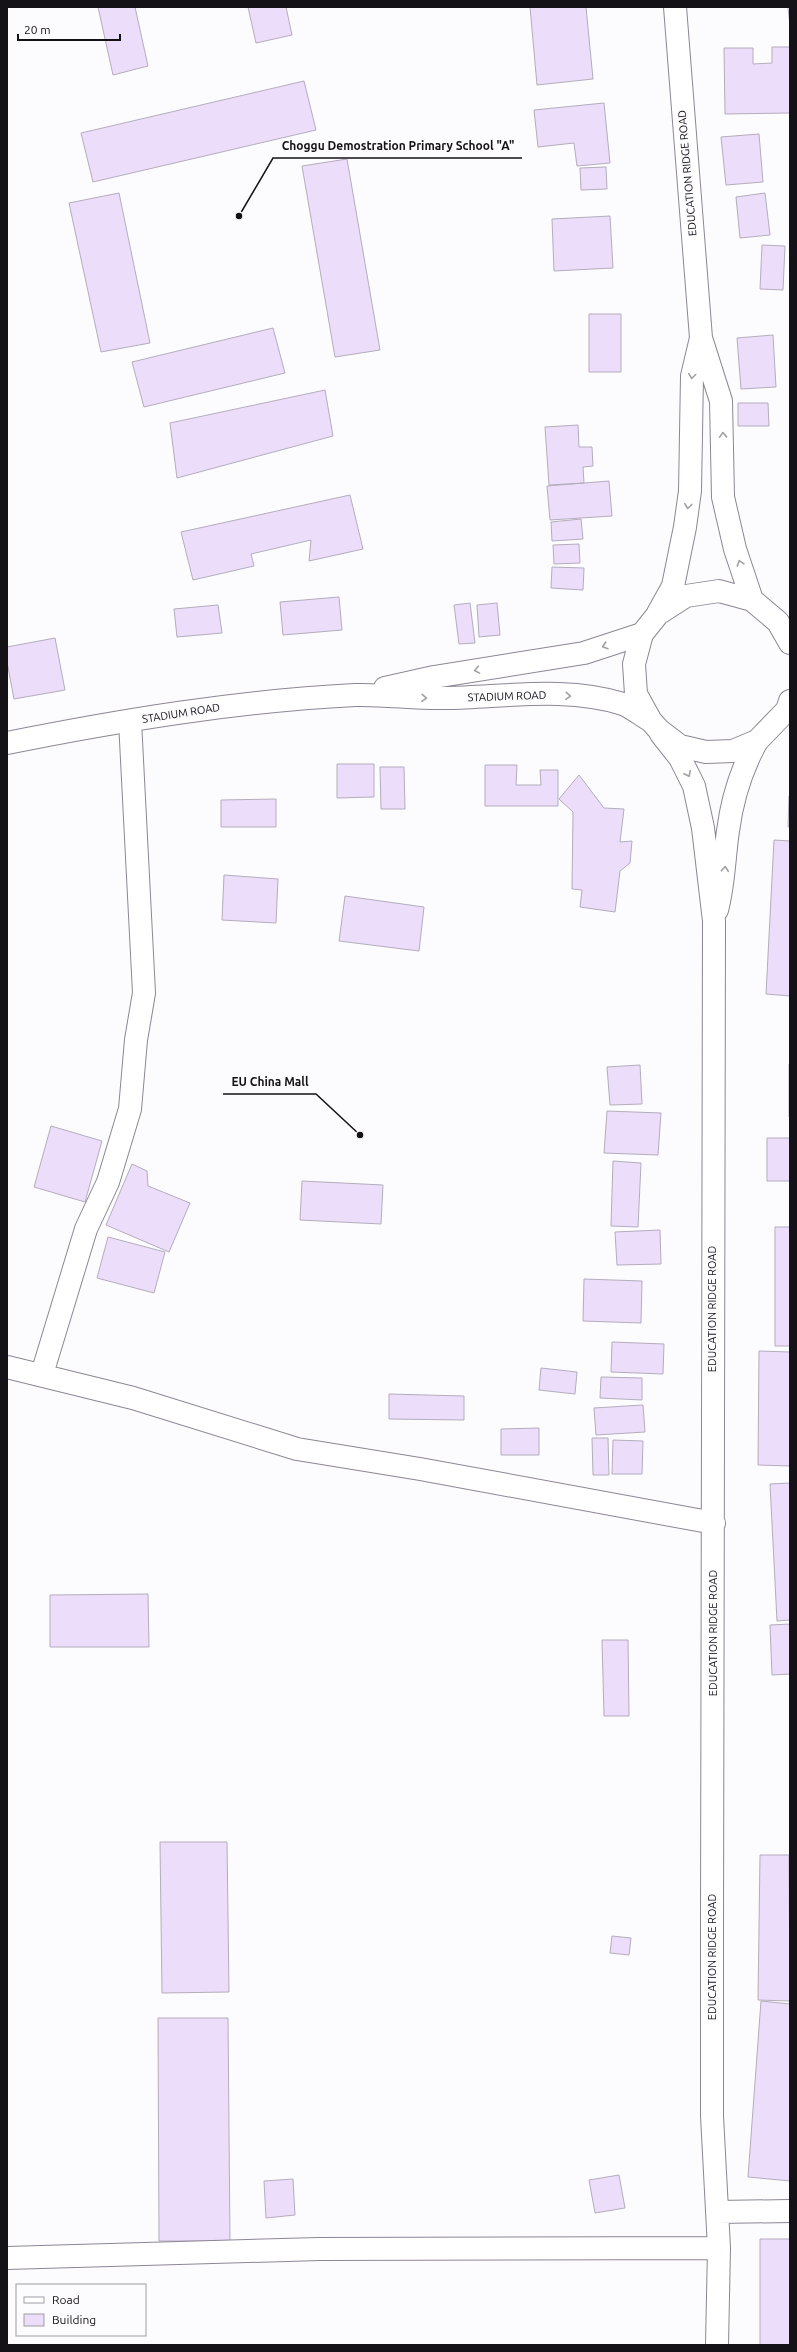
<svg xmlns="http://www.w3.org/2000/svg" width="797" height="2352" font-family="Ubuntu,sans-serif">
<style>
.building{fill:#ecddfb;stroke:#b4adbc}
.lines{fill:none;stroke-linecap:round;stroke-linejoin:round}
.minor-casing{stroke:#8d8695;stroke-width:24}
.major-casing{stroke:#8d8695;stroke-width:24}
.minor{stroke:#fff;stroke-width:22}
.major{stroke:#fff;stroke-width:22}
.oneway{stroke:#a1a0a2}
.labels{text-anchor:middle;stroke-width:3;stroke-linejoin:round;paint-order:stroke}
.street-label{font-size:11px;fill:#151217;stroke:#fcfbfe}
.leader{fill:none;stroke:#151217;stroke-width:1.5}
.callout-dot{fill:#151217;stroke:#fcfbfe;stroke-width:1.5}
.callout-label{font-size:12px;text-anchor:middle;font-weight:bold;fill:#151217;stroke:#fcfbfe;stroke-width:3;stroke-linejoin:round;paint-order:stroke}
</style>
<rect width="100%" height="100%" fill="#fcfbfe"/>
<path class="building" d="M 98,7 L 135,7 L 148,66 L 113,75 Z
M 248,7 L 286,7 L 292,35 L 256,43 Z
M 530,7 L 586,7 L 593,79 L 537,85 Z
M 788,7 L 790,7 L 790,27 Z
M 772,47 L 790,47 L 790,113 L 725,114 L 724,48 L 753,48 L 753,64 L 772,63 Z
M 304,81 L 316,130 L 93,182 L 81,133 Z
M 604,103 L 610,163 L 577,166 L 574,143 L 538,147 L 534,110 Z
M 759,134 L 763,182 L 726,185 L 721,137 Z
M 347,159 L 380,350 L 335,357 L 302,166 Z
M 606,167 L 607,189 L 581,190 L 580,168 Z
M 119,193 L 150,343 L 101,352 L 69,203 Z
M 765,193 L 770,235 L 740,238 L 736,197 Z
M 610,216 L 613,268 L 554,271 L 552,219 Z
M 762,245 L 785,246 L 783,290 L 760,289 Z
M 589,314 L 621,314 L 621,372 L 589,372 Z
M 273,328 L 285,373 L 144,407 L 132,362 Z
M 773,335 L 776,387 L 741,389 L 737,338 Z
M 325,390 L 333,436 L 177,478 L 170,423 Z
M 738,403 L 768,403 L 769,426 L 738,426 Z
M 578,425 L 579,447 L 592,447 L 593,466 L 583,467 L 584,483 L 549,485 L 545,427 Z
M 609,481 L 612,516 L 550,520 L 547,486 Z
M 350,495 L 363,549 L 309,561 L 311,540 L 251,554 L 254,566 L 193,580 L 181,532 Z
M 581,519 L 583,539 L 552,541 L 551,522 Z
M 579,544 L 580,563 L 554,564 L 553,545 Z
M 552,567 L 584,568 L 583,590 L 551,588 Z
M 339,597 L 342,630 L 283,635 L 280,602 Z
M 470,603 L 475,643 L 459,644 L 454,605 Z
M 497,603 L 500,635 L 479,637 L 477,605 Z
M 218,605 L 222,633 L 177,637 L 174,609 Z
M 55,638 L 65,690 L 14,699 L 7,662 L 7,647 Z
M 337,764 L 374,764 L 374,797 L 337,798 Z
M 485,765 L 517,765 L 516,785 L 541,785 L 540,770 L 558,770 L 558,806 L 485,806 Z
M 380,767 L 404,767 L 405,809 L 381,809 Z
M 579,775 L 604,808 L 624,809 L 620,842 L 632,841 L 630,863 L 620,871 L 615,912 L 580,907 L 582,890 L 572,889 L 573,812 L 559,799 Z
M 789,796 L 790,796 L 790,827 L 788,827 Z
M 276,799 L 276,827 L 221,827 L 221,800 Z
M 774,840 L 790,841 L 790,996 L 766,994 Z
M 224,875 L 278,879 L 276,923 L 222,920 Z
M 345,896 L 424,907 L 419,951 L 339,941 Z
M 789,1064 L 790,1064 L 790,1117 L 789,1117 Z
M 640,1065 L 642,1104 L 610,1105 L 607,1067 Z
M 607,1111 L 661,1113 L 658,1155 L 604,1153 Z
M 51,1126 L 102,1141 L 85,1202 L 34,1187 Z
M 767,1138 L 790,1138 L 790,1181 L 767,1181 Z
M 613,1161 L 641,1163 L 638,1227 L 611,1226 Z
M 132,1164 L 147,1171 L 148,1186 L 190,1203 L 169,1252 L 106,1225 Z
M 302,1181 L 383,1185 L 381,1224 L 300,1220 Z
M 775,1227 L 790,1227 L 790,1346 L 775,1346 Z
M 660,1230 L 661,1264 L 617,1265 L 615,1232 Z
M 108,1237 L 165,1252 L 154,1293 L 97,1278 Z
M 584,1279 L 642,1281 L 641,1323 L 583,1321 Z
M 612,1342 L 664,1344 L 663,1374 L 611,1372 Z
M 759,1351 L 790,1352 L 790,1466 L 758,1465 Z
M 541,1368 L 577,1372 L 575,1394 L 539,1390 Z
M 601,1377 L 642,1378 L 642,1400 L 600,1398 Z
M 389,1394 L 464,1396 L 464,1420 L 389,1419 Z
M 643,1405 L 645,1432 L 596,1435 L 594,1408 Z
M 539,1428 L 539,1455 L 501,1455 L 501,1429 Z
M 592,1438 L 608,1438 L 609,1475 L 593,1475 Z
M 613,1440 L 643,1441 L 642,1474 L 612,1474 Z
M 790,1483 L 790,1620 L 777,1621 L 770,1484 Z
M 148,1594 L 149,1647 L 50,1647 L 50,1595 Z
M 790,1624 L 790,1674 L 772,1675 L 770,1625 Z
M 602,1640 L 628,1640 L 629,1716 L 604,1716 Z
M 160,1842 L 227,1842 L 229,1992 L 162,1993 Z
M 760,1855 L 789,1855 L 790,2001 L 758,2000 Z
M 612,1936 L 631,1938 L 629,1955 L 610,1953 Z
M 761,2001 L 790,2004 L 790,2181 L 748,2177 Z
M 158,2018 L 228,2018 L 230,2241 L 159,2241 Z
M 619,2175 L 625,2208 L 595,2213 L 589,2180 Z
M 293,2179 L 295,2215 L 266,2218 L 264,2181 Z
M 760,2239 L 790,2239 L 790,2345 L 760,2345 Z"/>
<g class="lines">
<g class="minor-casing">
<path id="minor" d="M 661,734 L 680,758 L 694,786 L 703,828 L 714,921 L 712,1925 L 712,2116 L 719,2248 L 717,2345
M 717,910 C 724,884 724,858 728,831 C 732,800 742,768 757,741
M 7,1367 L 133,1398 L 297,1449 L 420,1469 L 714,1523
M 42,1374 L 86,1229 L 108,1182 L 130,1109 L 136,1040 L 144,993 L 130,721
M 717,2212 L 790,2211
M 7,2258 L 319,2249 L 719,2248"/>
</g>
<g class="major-casing">
<path id="major" d="M 675,7 L 701,338 L 721,401 L 723,497 L 735,549 L 752,600
M 658,613 L 673,586 L 685,527 L 690,491 L 692,376 L 701,338
M 790,643 L 778,622 L 752,600 L 719,591 L 686,596 L 658,614 L 642,634 L 634,664 L 636,694 L 651,721 L 659,730 L 680,746 L 706,752 L 733,751 L 757,741 L 787,710 L 790,701
M 385,688 L 434,677 L 584,653 L 642,634
M 7,743 C 122,720 238,701 355,695 C 385,694 416,699 447,698 C 504,697 568,686 623,704 C 633,708 642,716 651,721"/>
</g>
<use href="#minor" class="minor"/>
<use href="#major" class="major"/>
</g>
<defs><path id="oneway-chevron" d="M-2-3.5L2.5 0L-2 3.5" fill="none" stroke-width="1.6" stroke-linecap="round" stroke-linejoin="round"/></defs>
<g class="oneway">
<use href="#oneway-chevron" transform="translate(692 376) rotate(98)"/>
<use href="#oneway-chevron" transform="translate(723 435) rotate(-92)"/>
<use href="#oneway-chevron" transform="translate(688 506) rotate(97)"/>
<use href="#oneway-chevron" transform="translate(740 563) rotate(-108)"/>
<use href="#oneway-chevron" transform="translate(605 646) rotate(162)"/>
<use href="#oneway-chevron" transform="translate(477 670) rotate(170)"/>
<use href="#oneway-chevron" transform="translate(568 696) rotate(4)"/>
<use href="#oneway-chevron" transform="translate(424 698) rotate(2)"/>
<use href="#oneway-chevron" transform="translate(688 774) rotate(63)"/>
<use href="#oneway-chevron" transform="translate(725 869) rotate(-85)"/>
</g>
<g class="labels">
<g class="street-label">
<text transform="translate(687 173) rotate(-95)" y="4">EDUCATION RIDGE ROAD</text>
<text transform="translate(507 696) rotate(-2)" y="4">STADIUM ROAD</text>
<text transform="translate(181 713) rotate(-9)" y="4">STADIUM ROAD</text>
<text transform="translate(712 1309) rotate(-90)" y="4">EDUCATION RIDGE ROAD</text>
<text transform="translate(713 1633) rotate(-90)" y="4">EDUCATION RIDGE ROAD</text>
<text transform="translate(712 1957) rotate(-90)" y="4">EDUCATION RIDGE ROAD</text>
</g>
</g>
<path class="leader" d="M239 216L273 158H522M360 1135L316 1094H223"/>
<g class="callout-dot">
<circle cx="239" cy="216" r="4"/>
<circle cx="360" cy="1135" r="4"/>
</g>
<g class="callout-label">
<text x="398" y="150">Choggu Demostration Primary School "A"</text>
<text x="270" y="1086">EU China Mall</text>
</g>
<rect width="797" height="2352" fill="none" stroke="#151217" stroke-width="16"/>
<rect x="16" y="2284" width="130" height="52" fill="#fcfbfe" stroke="#a09ea2"/>
<rect x="24" y="2297" width="20" height="6" fill="#ffffff" stroke="#a09ea2"/>
<text x="52" y="2304" font-size="12" fill="#151217">Road</text>
<rect x="24" y="2314" width="20" height="12" fill="#ecddfb" stroke="#a09ea2"/>
<text x="52" y="2324" font-size="12" fill="#151217">Building</text>
<path d="M18 34v6h102v-6" fill="none" stroke="#151217" stroke-width="2"/>
<text x="24" y="34" font-size="12" fill="#151217" stroke="#fcfbfe" stroke-width="3" paint-order="stroke">20 m</text>
</svg>
